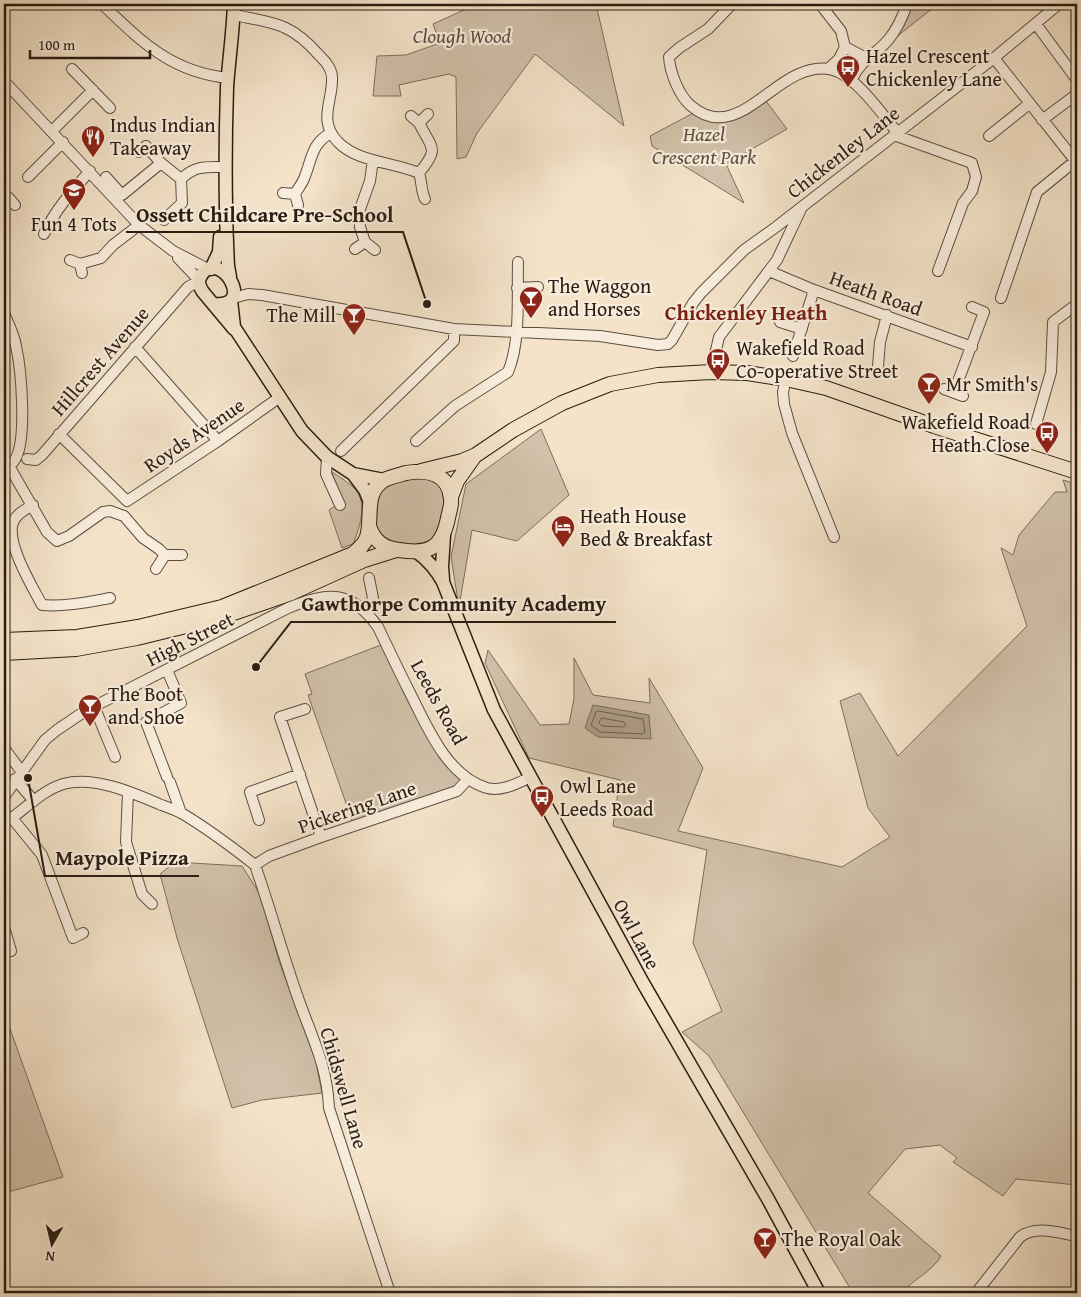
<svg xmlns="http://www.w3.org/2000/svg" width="1081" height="1297" font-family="'Gentium Book Plus',serif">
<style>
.green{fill:#d1c1aa;stroke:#7d6e5e}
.water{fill:#af9f8b;stroke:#796b5b}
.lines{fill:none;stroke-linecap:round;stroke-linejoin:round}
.shore{stroke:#6c5e4e;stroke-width:1}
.minor-casing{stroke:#5c4e40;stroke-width:12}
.major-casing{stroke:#291c12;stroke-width:15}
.highway-casing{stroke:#291c12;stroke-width:16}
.minor{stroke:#f8eddc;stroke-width:10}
.major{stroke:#f4e3c9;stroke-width:12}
.highway{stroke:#f4e3c9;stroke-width:14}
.labels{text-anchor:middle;stroke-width:4.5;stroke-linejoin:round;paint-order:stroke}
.park-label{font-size:20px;font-style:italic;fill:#5b4e40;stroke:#f8eddc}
.poi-label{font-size:20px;fill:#291c12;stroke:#f8eddc;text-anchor:start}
.street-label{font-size:20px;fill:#291c12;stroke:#f8eddc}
.neighbourhood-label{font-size:21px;font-weight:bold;fill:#7a1f14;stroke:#f8eddc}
.leader{fill:none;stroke:#291c12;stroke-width:2}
.callout-dot{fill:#291c12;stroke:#f8eddc;stroke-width:2}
.callout-label{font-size:21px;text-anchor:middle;font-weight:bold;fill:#291c12;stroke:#f8eddc;stroke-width:4.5;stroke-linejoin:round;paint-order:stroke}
</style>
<rect width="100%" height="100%" fill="#f4e3c9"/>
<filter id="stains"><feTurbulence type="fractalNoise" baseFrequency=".004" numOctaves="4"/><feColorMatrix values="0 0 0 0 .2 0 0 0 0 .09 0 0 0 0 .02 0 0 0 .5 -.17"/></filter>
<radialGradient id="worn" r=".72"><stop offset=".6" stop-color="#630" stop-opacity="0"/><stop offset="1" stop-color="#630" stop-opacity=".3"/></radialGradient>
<path class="green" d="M 477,4 L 585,4 L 585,6 L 596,4 L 624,126 L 535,54 L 477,133 L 466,157 L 457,159 L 456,77 L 449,74 L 399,85 L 401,96 L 373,96 L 377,56 L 406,55 L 440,43 L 433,24 Z
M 907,4 L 938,4 L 895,38 Z
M 763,97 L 787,129 L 726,164 L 744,203 L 652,146 L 650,136 L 697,111 L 715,118 Z
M 541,429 L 569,495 L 517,541 L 472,530 L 459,607 L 451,557 L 466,484 Z
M 331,471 C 339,477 350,483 356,490 C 368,505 359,529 353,544 L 342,548 L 329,510 L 343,501 Z
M 416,471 L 450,491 L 437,544 L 388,548 L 369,526 L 375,490 Z
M 1063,480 L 1077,484 L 1077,1185 L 1016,1179 L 1003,1196 L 953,1162 L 957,1158 L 940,1145 L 905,1149 L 868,1193 L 941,1256 C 932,1272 913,1279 902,1293 L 853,1293 L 709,1056 L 682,1032 L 722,1011 L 693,943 L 707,850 L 613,826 L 620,780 L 529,758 L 485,663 L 488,650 L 540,725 L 569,724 L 574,699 L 574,658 L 593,695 L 650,703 L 649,678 L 703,768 L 678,831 L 842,867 L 890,837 L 868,808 L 840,701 L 860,693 L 898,756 L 1027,626 L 1001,548 L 1013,555 L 1019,535 L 1055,492 L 1067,492 Z
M 386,643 L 430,734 L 468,779 L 457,791 L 354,826 L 308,695 L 312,694 L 305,674 Z
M 175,862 L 242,866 L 261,896 L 279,961 L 316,1062 L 322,1093 L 262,1100 L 232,1108 L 177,938 L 160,874 Z
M 4,1012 L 63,1177 L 4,1193 Z"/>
<path class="water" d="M 593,705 L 649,715 L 651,739 L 598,737 L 585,728 Z"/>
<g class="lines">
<path class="shore" d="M 598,711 L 643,719 L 645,732 L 643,734 L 600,732 L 591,725 L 596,712 Z
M 602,718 L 624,722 L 626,725 L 624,727 L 602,726 L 599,723 Z"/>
<g class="minor-casing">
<path id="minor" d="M 102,4 C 142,42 171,72 228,78
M 732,4 L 708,29 L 679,48 L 669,57 C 670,73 679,95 690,105 C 740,149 776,61 829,69 C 854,73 881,113 897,132
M 820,4 L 841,31 L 845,47 L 866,58
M 234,15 C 272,23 290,22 318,54 C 325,61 333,69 332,80 C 332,103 318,121 338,142 C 357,162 393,162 419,173 C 422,182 421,191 425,199
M 1036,24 L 1077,80
M 994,58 L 1077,163
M 72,69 L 110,108
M 828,69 L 839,59 L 845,47
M 852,79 C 862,58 876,55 889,39 C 897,29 903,16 907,4
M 4,81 L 139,225 L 173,251 L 208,269
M 411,116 L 419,123 L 428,114
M 1042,120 L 1077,94
M 419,123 C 432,149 440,148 419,173
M 52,131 L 93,90
M 894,135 L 972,163 L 976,177 L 972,191 L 963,203 L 938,271
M 989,136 L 1029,104
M 139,152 L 146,146 L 161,163 L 181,179
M 373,160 L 370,181 L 359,212 L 360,227 L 365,242 L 375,250
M 28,177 L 63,142
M 106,177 L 122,195 L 161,163
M 283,193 L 295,194
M 4,201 L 8,197 L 15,205
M 298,205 L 295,194 C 298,188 303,183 305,176 C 312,158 312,143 331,133
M 164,220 L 182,203 L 181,179 C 196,165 206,167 225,167
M 44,234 C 55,210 72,191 90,171
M 355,249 L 365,242
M 178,258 L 199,280
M 70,260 L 80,264 L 82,273
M 80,264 L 101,258 L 113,245 L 139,225
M 769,271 L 814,290 L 972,347
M 517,288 L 538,287
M 233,298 L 248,294 L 262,295 L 454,329 L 600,336 L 658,345 L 668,344 L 672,340 L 693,303 L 701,293 L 744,250 L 776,227 L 994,58 L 1059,4
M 1001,298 L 1037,192 L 1075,161
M 4,313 C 8,323 14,334 16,346 C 21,368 28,443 14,461 C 12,464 9,466 5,468
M 780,322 L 802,329
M 135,347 L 218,441
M 793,356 L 814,290
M 878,366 L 880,342 L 887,315
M 711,372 L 719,337 L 777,260 L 801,209
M 786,379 L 783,392 L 784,404 L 792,433 L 834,537
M 944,389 L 963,396
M 954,392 L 984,312 L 972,307
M 1036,424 L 1051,372 L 1053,322 L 1077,304
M 59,434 L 127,501 L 218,441 L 280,397
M 416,441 L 455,406 L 508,372 C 521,341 517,296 518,262
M 341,451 L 454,341 L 454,329
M 327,457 L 326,474 L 340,505
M 27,459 L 36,460 L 42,455 L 188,287 L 199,281
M 9,466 L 47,532 L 57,541 L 69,536 L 103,512 L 110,511 L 124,516 L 143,538 L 159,549 L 165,555
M 33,505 C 24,510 13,516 12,527 C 9,548 32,586 42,605 C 64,607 88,602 110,598
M 156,569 L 165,555 L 182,555
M 367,612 L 373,598 L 369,578
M 94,706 L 115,757
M 305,709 L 280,717 L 321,837
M 4,748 L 21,771
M 167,777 L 146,722 L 181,703 L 167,670
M 15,779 L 34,801
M 170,782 L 181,813
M 128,792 L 126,842 L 142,894 L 152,904
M 4,797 L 45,740 L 57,730 L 85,711 L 288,608 C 328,592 351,589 378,627 C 388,648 398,669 408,689 C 426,724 446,776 487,788 C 502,792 518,783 531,777
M 4,816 L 12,818 C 28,806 44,790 63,784 C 94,776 131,792 159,804 C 167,807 176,810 183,814 C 208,829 232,847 255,865
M 12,818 L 42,855 L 73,938 L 83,933
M 259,820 L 250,792 L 300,774
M 255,865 C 270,908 282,952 297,995 C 311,1036 327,1063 329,1108 L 390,1293
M 255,865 L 269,856 L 321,837 L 457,791 L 468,779
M 4,927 L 11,951
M 976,1293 L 1020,1237 C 1036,1225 1059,1233 1077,1236"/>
</g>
<g class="major-casing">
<path id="major" d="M 211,269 L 219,252 L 220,237
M 230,277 L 228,266 C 225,207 225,147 227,87 C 229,59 233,32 234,4
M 231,300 L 234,327 L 302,431 L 327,457 L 353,474 L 384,480
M 214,304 C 257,308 220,249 202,274 C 197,281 199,286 203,292 L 234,329
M 353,474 L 365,490 L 370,502
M 417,552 C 429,561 436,569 443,582 L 494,710 L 643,983 L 768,1199 L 819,1293
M 443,580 L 442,566 L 444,535"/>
</g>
<g class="highway-casing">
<path id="highway" d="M 421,471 L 462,461 L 476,455 L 513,430 L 562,403 L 610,384 L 658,375 L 711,372 L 747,373 L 786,379 L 826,388 L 934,426 L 1077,472
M 451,497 L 457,481 L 474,457
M 4,640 L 77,637 L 138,627 L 222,607 L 353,554 C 359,549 365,544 367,537 C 373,518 363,493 384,480 C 390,477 399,475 406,473 C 427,469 449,473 451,499 C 452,505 449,512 448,518 C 442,548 429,555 399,550 C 383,548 374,541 369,526
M 4,653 L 76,649 L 137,638 L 219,618 L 289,594 L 364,560 L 396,550"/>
</g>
<use href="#minor" class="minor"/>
<use href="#major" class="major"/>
<use href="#highway" class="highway"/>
</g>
<defs>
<g id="bus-pin" transform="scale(1.25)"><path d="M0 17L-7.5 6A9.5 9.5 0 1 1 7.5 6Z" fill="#8f2418" stroke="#f8eddc"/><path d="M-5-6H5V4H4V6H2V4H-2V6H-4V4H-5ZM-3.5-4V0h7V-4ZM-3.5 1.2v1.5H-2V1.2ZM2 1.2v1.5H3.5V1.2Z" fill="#fff"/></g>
<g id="restaurant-pin" transform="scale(1.25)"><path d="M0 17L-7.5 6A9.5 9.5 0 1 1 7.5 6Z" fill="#8f2418" stroke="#f8eddc"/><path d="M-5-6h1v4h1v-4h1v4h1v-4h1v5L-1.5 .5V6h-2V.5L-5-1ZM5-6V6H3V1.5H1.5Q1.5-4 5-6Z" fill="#fff"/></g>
<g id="school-pin" transform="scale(1.25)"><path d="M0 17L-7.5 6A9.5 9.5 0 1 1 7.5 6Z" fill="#8f2418" stroke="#f8eddc"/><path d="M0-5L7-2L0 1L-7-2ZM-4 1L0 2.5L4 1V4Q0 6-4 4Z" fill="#fff"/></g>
<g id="bar-pin" transform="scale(1.25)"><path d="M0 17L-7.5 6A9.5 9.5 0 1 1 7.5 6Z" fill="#8f2418" stroke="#f8eddc"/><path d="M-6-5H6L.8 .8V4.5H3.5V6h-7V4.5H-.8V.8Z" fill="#fff"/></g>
<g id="hotel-pin" transform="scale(1.25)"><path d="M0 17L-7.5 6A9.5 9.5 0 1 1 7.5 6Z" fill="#8f2418" stroke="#f8eddc"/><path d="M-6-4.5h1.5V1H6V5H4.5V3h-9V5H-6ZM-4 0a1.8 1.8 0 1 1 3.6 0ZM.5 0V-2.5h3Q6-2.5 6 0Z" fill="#fff"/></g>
</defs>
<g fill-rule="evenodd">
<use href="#bus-pin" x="848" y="67"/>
<use href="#restaurant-pin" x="93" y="137"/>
<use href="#school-pin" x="74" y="190"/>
<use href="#bar-pin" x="531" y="298"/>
<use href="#bar-pin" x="354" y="315"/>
<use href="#bus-pin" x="718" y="360"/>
<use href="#bar-pin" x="929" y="384"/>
<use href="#bus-pin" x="1047" y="433"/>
<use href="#hotel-pin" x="563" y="527"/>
<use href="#bar-pin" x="90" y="706"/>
<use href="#bus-pin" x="542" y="797"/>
<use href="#bar-pin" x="765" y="1239"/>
</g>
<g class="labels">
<g class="park-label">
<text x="462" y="43">Clough Wood</text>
<text x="704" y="141">Hazel<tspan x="704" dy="23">Crescent Park</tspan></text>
</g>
<g class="poi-label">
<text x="866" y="63">Hazel Crescent<tspan x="866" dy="23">Chickenley Lane</tspan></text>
<text x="110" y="132">Indus Indian<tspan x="110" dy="23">Takeaway</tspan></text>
<text x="74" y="231" text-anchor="middle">Fun 4 Tots</text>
<text x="548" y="293">The Waggon<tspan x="548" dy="23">and Horses</tspan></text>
<text x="336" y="322" text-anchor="end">The Mill</text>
<text x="736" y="355">Wakefield Road<tspan x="736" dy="23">Co-operative Street</tspan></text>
<text x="946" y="391">Mr Smith's</text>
<text x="1030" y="429" text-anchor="end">Wakefield Road<tspan x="1030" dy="23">Heath Close</tspan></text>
<text x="580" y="523">Heath House<tspan x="580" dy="23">Bed &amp; Breakfast</tspan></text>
<text x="108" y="701">The Boot<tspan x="108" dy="23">and Shoe</tspan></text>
<text x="560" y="793">Owl Lane<tspan x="560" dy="23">Leeds Road</tspan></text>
<text x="782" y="1246">The Royal Oak</text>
</g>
<g class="street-label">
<text transform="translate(843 152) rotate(-38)" y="7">Chickenley Lane</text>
<text transform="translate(876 293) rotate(20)" y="7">Heath Road</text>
<text transform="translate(100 361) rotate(-49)" y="7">Hillcrest Avenue</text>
<text transform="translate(194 435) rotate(-34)" y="7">Royds Avenue</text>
<text transform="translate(190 639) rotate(-27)" y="7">High Street</text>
<text transform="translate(439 702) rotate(61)" y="7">Leeds Road</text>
<text transform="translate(357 807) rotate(-19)" y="7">Pickering Lane</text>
<text transform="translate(637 934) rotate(62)" y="7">Owl Lane</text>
<text transform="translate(344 1088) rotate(74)" y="7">Chidswell Lane</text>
</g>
<g class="neighbourhood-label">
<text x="746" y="320">Chickenley Heath</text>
</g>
</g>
<path class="leader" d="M427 304L403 232H126M256 667L291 622H616M28 778L45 876H199"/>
<g class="callout-dot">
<circle cx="427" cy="304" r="5"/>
<circle cx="256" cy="667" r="5"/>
<circle cx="28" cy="778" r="5"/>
</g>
<g class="callout-label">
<text x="265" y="222">Ossett Childcare Pre-School</text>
<text x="454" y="611">Gawthorpe Community Academy</text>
<text x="122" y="865">Maypole Pizza</text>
</g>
<rect width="1081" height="1297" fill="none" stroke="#f4e3c9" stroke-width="20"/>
<rect x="5" y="5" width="1071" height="1287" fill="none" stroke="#291c12" stroke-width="2.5"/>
<rect x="10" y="10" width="1061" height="1277" fill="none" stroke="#291c12"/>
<g transform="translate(52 1244) rotate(188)" stroke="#f8eddc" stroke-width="4" paint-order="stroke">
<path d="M0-4L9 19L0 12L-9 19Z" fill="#291c12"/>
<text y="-8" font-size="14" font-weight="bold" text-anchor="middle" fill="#291c12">N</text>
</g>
<path d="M30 50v8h120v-8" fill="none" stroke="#291c12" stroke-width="2.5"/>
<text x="38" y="50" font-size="15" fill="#291c12" stroke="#f8eddc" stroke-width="4" paint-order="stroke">100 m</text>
<rect width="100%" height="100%" filter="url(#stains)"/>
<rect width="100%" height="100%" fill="url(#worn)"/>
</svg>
